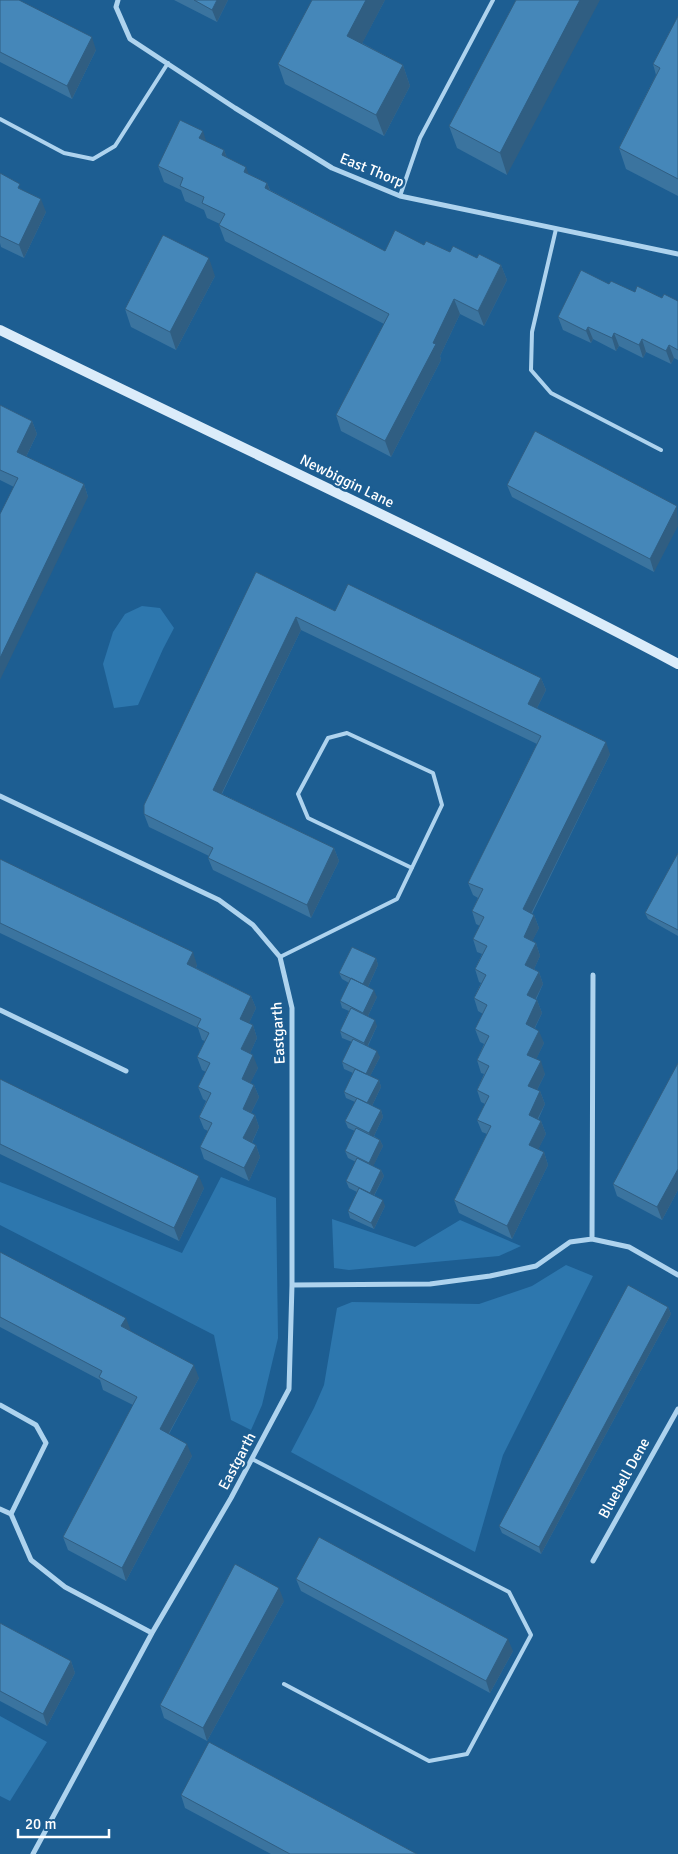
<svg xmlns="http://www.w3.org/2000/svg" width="678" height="1854" font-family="Signika,sans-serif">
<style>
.green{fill:#2d77ae}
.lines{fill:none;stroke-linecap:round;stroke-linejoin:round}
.lane{stroke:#aed3ee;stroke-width:4}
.street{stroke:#aed3ee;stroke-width:5}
.secondary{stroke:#dbecfa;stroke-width:10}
.wall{fill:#3b749f}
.shaded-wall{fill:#305e82}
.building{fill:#4587b9;stroke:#305e82}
.labels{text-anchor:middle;stroke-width:5;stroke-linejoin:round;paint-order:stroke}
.street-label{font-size:15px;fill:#fff;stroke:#1d5e92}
</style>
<rect width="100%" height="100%" fill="#1d5e92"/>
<path class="green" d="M 142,606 L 160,608 L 174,628 L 163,649 L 138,705 L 114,708 L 103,664 L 113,632 L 125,614 Z
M 221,1177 L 276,1198 L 278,1338 L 262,1405 L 251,1430 L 231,1420 L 214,1335 L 0,1225 L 0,1182 L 182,1253 Z
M 332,1219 L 415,1247 L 460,1220 L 521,1246 L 499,1256 L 349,1270 L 334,1268 Z
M 566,1265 L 593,1276 L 503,1455 L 475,1552 L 291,1452 L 314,1408 L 324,1385 L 337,1308 L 352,1302 L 479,1304 L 532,1286 Z
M 0,1716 L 47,1742 L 10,1801 L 0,1796 Z"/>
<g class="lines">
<path class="lane" d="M 0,119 L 64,153 L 93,159 L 115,146 L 168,63
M 400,196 L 420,138 L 493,0
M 556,229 L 532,332 L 531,370 L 551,393 L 661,450
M 280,957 L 397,899 L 442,805 L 433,773 L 347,733 L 328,738 L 298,794 L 308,818 L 412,868
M 252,1459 L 509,1592 L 531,1635 L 467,1754 L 429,1761 L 284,1684"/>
<path class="street" d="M 118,0 L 116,7 L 130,39 L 235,108 L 332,168 L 400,196 L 678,254
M 0,796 L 219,900 L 253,925 L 280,957 L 292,1008 L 292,1285 L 289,1389 L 231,1498 L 152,1633 L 33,1854
M 0,1010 L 126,1071
M 592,1239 L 593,975
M 292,1285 L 430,1284 L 490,1276 L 536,1266 L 570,1242 L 592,1239 L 629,1247 L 678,1275
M 0,1405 L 36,1425 L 46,1443 L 11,1514 L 0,1509
M 11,1514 L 31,1560 L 65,1587 L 152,1633
M 593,1561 L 678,1409"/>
<path class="secondary" d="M 0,330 C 226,441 455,546 678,664"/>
</g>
<path class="wall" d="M 0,0 L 96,50 L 72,99 L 0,62 Z
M 174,0 L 228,0 L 217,22 Z
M 385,0 L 362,43 L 403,65 L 410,86 L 384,136 L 285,84 L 278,64 Z
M 516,0 L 507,175 L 457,148 L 449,126 Z
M 678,16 L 678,196 L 626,169 L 619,148 L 656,75 L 653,64 Z
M 207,142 L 224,150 L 227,158 L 249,174 L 267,183 L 270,190 L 385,251 L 424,245 L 450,252 L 477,258 L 501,265 L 507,280 L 484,326 L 460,314 L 440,356 L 441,360 L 391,457 L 341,431 L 336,415 L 384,324 L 225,241 L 219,225 L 220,224 L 207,218 L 204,210 L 185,201 L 181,190 L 164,182 L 158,166 Z
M 0,173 L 22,190 L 46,212 L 24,258 L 1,247 L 0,243 Z
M 215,276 L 176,350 L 131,327 L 125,309 Z
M 609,284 L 635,292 L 678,301 L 678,360 L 674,358 L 671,364 L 646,352 L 643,358 L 619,346 L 616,351 L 593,339 L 591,343 L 563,330 L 558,317 Z
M 0,405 L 32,421 L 37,434 L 26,457 L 84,484 L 88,497 L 14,487 L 0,480 Z
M 507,485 L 677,506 L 654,572 L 512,497 Z
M 256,572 L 335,611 L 541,678 L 546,690 L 537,708 L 610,754 L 532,914 L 534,915 L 539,928 L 532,941 L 536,943 L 540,956 L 534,969 L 539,972 L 543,984 L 536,1000 L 537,1000 L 542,1013 L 535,1028 L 544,1043 L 536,1059 L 545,1074 L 537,1090 L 540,1091 L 545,1104 L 538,1120 L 541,1121 L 546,1134 L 538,1149 L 544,1152 L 548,1165 L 512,1239 L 459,1213 L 454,1200 L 487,1134 L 482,1132 L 477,1120 L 485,1104 L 481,1102 L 477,1090 L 484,1074 L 481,1073 L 477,1060 L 484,1044 L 480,1042 L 475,1029 L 483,1014 L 478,1011 L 474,998 L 481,983 L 479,982 L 475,969 L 482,954 L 477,952 L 473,939 L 480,926 L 476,924 L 472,911 L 478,898 L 473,895 L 468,883 L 537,744 L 301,630 L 222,794 L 334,848 L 339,861 L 311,918 L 213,870 L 208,858 L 209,856 L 149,827 L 144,814 Z
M 678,853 L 678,936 L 648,919 L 645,913 Z
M 0,859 L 197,965 L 196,968 L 251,996 L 256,1008 L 249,1023 L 253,1025 L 257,1038 L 250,1053 L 258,1068 L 250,1083 L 254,1085 L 259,1097 L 251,1113 L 255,1115 L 259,1127 L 252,1143 L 256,1145 L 260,1157 L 249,1181 L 204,1159 L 200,1147 L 208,1131 L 204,1129 L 199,1117 L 206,1101 L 203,1099 L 198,1087 L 206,1072 L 202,1070 L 197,1057 L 205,1041 L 202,1040 L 198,1028 L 0,933 Z
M 376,958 L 378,965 L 368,987 L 377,997 L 368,1016 L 377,1026 L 368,1046 L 380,1057 L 370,1076 L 379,1080 L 381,1087 L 372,1106 L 381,1110 L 383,1117 L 374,1136 L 380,1140 L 383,1146 L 373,1166 L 381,1170 L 384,1176 L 374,1196 L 385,1206 L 374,1229 L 350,1218 L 348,1211 L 357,1192 L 349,1188 L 346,1181 L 356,1162 L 348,1158 L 345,1151 L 355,1131 L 348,1128 L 345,1121 L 355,1102 L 346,1098 L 344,1092 L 353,1073 L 344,1069 L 342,1062 L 352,1042 L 342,1038 L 340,1031 L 349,1011 L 342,1008 L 340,1001 L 349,983 L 342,979 L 339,973 Z
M 678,1063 L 678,1190 L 662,1220 L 617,1196 L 613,1184 Z
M 0,1079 L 204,1188 L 179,1241 L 0,1154 Z
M 0,1252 L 131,1331 L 199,1378 L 169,1434 L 192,1456 L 126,1581 L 68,1550 L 63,1537 L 133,1405 L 103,1390 L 100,1380 L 0,1327 Z
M 668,1307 L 671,1314 L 541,1554 L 502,1533 L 499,1526 Z
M 296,1579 L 513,1651 L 490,1693 L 301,1591 Z
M 284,1601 L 207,1741 L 164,1718 L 160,1705 Z
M 0,1623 L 71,1661 L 75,1673 L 47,1726 L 0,1701 Z
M 181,1795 L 417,1854 L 271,1854 L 185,1808 Z"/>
<path class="shaded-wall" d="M 217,0 L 228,0 L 217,22 L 212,10 Z
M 366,0 L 385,0 L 355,57 L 347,36 Z
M 580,0 L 600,0 L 507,175 L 500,153 Z
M 92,37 L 96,50 L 72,99 L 67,86 Z
M 403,65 L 410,86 L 384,136 L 376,115 Z
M 203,131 L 208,147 L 199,138 Z
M 224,150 L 230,166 L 222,155 Z
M 246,167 L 252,183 L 244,172 Z
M 267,183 L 273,199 L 265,188 Z
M 41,199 L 46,212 L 24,258 L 19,245 Z
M 209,258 L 215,276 L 176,350 L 170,332 Z
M 501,265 L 507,280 L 484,326 L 478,311 Z
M 454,299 L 460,314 L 440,356 L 441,360 L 391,457 L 385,441 Z
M 588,327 L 593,339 L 591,343 L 586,331 Z
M 614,333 L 619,346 L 616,351 L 612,338 Z
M 642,339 L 646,352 L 643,358 L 639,345 Z
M 669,345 L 674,358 L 671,364 L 666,351 Z
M 32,421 L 37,434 L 22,465 L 17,452 Z
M 84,484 L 88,497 L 0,680 L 0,658 Z
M 677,506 L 678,526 L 654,572 L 650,559 Z
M 296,617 L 301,630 L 217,803 L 213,790 Z
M 541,678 L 546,690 L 533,716 L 528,704 Z
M 606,742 L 610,754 L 527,922 L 523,909 Z
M 334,848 L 339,861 L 311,918 L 307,905 Z
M 534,915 L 539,928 L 528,950 L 524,937 Z
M 536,943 L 540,956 L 530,978 L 525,965 Z
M 193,952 L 197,965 L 192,977 L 187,964 Z
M 376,958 L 378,965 L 366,991 L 363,984 Z
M 539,972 L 543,984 L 531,1008 L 527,995 Z
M 374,990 L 377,997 L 366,1020 L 363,1013 Z
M 251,996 L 256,1008 L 245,1032 L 240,1019 Z
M 537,1000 L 542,1013 L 530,1037 L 526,1024 Z
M 375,1020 L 377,1026 L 366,1049 L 364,1043 Z
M 253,1025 L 257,1038 L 246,1062 L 241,1049 Z
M 539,1031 L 544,1043 L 532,1068 L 527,1055 Z
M 377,1051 L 380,1057 L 368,1080 L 366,1074 Z
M 253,1055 L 258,1068 L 246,1092 L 242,1079 Z
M 541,1061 L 545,1074 L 533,1098 L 528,1086 Z
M 379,1080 L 381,1087 L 370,1110 L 367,1103 Z
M 254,1085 L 259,1097 L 247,1121 L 243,1109 Z
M 540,1091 L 545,1104 L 533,1128 L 529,1115 Z
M 381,1110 L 383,1117 L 372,1140 L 369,1133 Z
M 255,1115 L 259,1127 L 248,1151 L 243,1138 Z
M 541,1121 L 546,1134 L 534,1158 L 529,1145 Z
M 380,1140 L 383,1146 L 372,1169 L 369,1163 Z
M 256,1145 L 260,1157 L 249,1181 L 244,1168 Z
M 544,1152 L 548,1165 L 512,1239 L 507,1226 Z
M 678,1169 L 678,1190 L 662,1220 L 657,1207 Z
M 381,1170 L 384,1176 L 372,1199 L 370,1193 Z
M 199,1176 L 204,1188 L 179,1241 L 174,1228 Z
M 383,1200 L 385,1206 L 374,1229 L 371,1223 Z
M 668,1307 L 671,1314 L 541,1554 L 539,1547 Z
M 126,1318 L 131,1331 L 121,1326 Z
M 194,1365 L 199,1378 L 164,1442 L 160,1429 Z
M 187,1444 L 192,1456 L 126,1581 L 122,1568 Z
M 279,1588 L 284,1601 L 207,1741 L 203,1728 Z
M 508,1639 L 513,1651 L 490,1693 L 486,1681 Z
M 71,1661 L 75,1673 L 47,1726 L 43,1714 Z"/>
<path class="building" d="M 0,0 L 19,0 L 92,37 L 67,86 L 0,52 Z
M 194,0 L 217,0 L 212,10 Z
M 312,0 L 366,0 L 347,36 L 403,65 L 376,115 L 278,64 Z
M 516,0 L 580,0 L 500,153 L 449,126 Z
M 678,16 L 678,179 L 619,148 L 660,68 L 653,64 Z
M 180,120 L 203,131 L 199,138 L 224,150 L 222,155 L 246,167 L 244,172 L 267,183 L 265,188 L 385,251 L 395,230 L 424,245 L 426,241 L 450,252 L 453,246 L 477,258 L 479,254 L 501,265 L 478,311 L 454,299 L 433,343 L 436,344 L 385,441 L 336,415 L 389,314 L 219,225 L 225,214 L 202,203 L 204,197 L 180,186 L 183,178 L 158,166 Z
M 0,173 L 20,184 L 18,188 L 41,199 L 19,245 L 0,236 Z
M 163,235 L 209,258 L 170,332 L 125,309 Z
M 581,270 L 609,284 L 611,281 L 635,292 L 637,286 L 662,298 L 664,294 L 678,301 L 678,350 L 669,345 L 666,351 L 642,339 L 639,345 L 614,333 L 612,338 L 588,327 L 586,331 L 558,317 Z
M 0,405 L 32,421 L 17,452 L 84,484 L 0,658 L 0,514 L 18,478 L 0,470 Z
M 535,431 L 677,506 L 650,559 L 507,485 Z
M 256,572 L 335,611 L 348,584 L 541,678 L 528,704 L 606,742 L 523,909 L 534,915 L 524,937 L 536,943 L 525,965 L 539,972 L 527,995 L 537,1000 L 526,1024 L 539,1031 L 527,1055 L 541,1061 L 528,1086 L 540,1091 L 529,1115 L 541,1121 L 529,1145 L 544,1152 L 507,1226 L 454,1200 L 491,1126 L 477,1120 L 489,1096 L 477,1090 L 489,1066 L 477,1060 L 489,1036 L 475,1029 L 487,1005 L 474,998 L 486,975 L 475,969 L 487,946 L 473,939 L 484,917 L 472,911 L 483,889 L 468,883 L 541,736 L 296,617 L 213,790 L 334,848 L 307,905 L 208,858 L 213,848 L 144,814 L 144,805 Z
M 678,853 L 678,930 L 645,913 Z
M 0,859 L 193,952 L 187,964 L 251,996 L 240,1019 L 253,1025 L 241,1049 L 253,1055 L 242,1079 L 254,1085 L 243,1109 L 255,1115 L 243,1138 L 256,1145 L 244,1168 L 200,1147 L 212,1123 L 199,1117 L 211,1093 L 198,1087 L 210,1063 L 197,1057 L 209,1033 L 197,1027 L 201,1019 L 0,923 Z
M 352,947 L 376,958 L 363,984 L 339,973 Z
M 351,978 L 374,990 L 363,1013 L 340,1001 Z
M 351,1008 L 375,1020 L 364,1043 L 340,1031 Z
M 353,1039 L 377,1051 L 366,1074 L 342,1062 Z
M 678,1063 L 678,1169 L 657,1207 L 613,1184 Z
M 355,1069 L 379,1080 L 367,1103 L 344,1092 Z
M 0,1079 L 199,1176 L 174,1228 L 0,1144 Z
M 357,1098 L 381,1110 L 369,1133 L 345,1121 Z
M 356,1128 L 380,1140 L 369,1163 L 345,1151 Z
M 357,1158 L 381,1170 L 370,1193 L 346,1181 Z
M 359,1188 L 383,1200 L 371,1223 L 348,1211 Z
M 0,1252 L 126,1318 L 121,1326 L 194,1365 L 160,1429 L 187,1444 L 122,1568 L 63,1537 L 137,1397 L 99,1377 L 102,1371 L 0,1317 Z
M 628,1285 L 668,1307 L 539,1547 L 499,1526 Z
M 319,1537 L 508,1639 L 486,1681 L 296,1579 Z
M 235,1564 L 279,1588 L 203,1728 L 160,1705 Z
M 0,1623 L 71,1661 L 43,1714 L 0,1691 Z
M 209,1742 L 417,1854 L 290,1854 L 181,1795 Z"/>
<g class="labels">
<g class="street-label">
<text transform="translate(372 170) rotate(22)" y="5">East Thorp</text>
<text transform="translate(347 481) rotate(26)" y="5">Newbiggin Lane</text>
<text transform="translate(278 1033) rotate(-93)" y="5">Eastgarth</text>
<text transform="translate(237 1461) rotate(-62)" y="5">Eastgarth</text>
<text transform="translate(624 1478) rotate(-61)" y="5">Bluebell Dene</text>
</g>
</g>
<path d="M18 1829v8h91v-8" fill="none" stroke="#ffffff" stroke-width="2.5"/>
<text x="25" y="1829" font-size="15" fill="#ffffff" stroke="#1d5e92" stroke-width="4" paint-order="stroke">20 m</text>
</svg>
